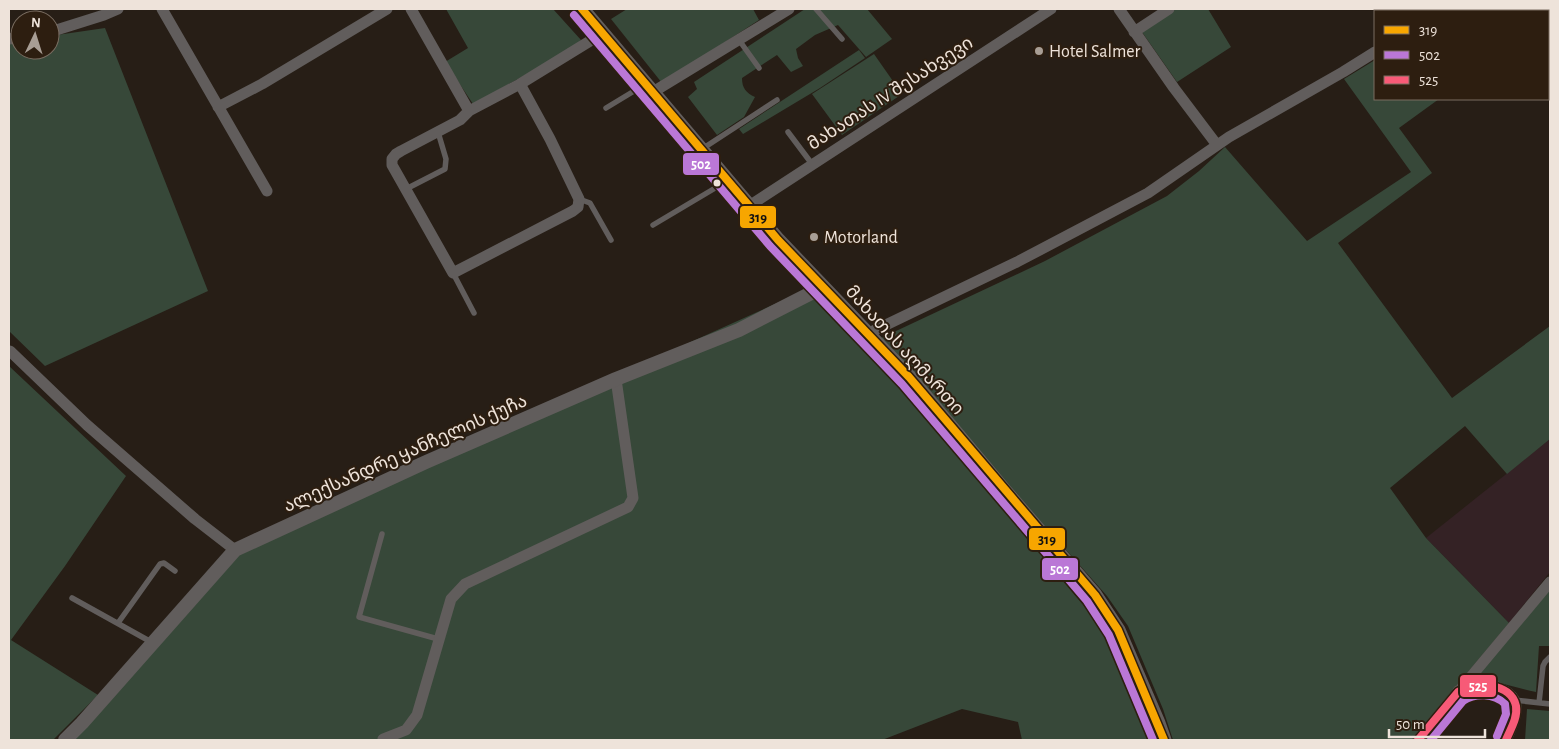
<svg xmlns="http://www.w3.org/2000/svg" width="1559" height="749" font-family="'Alegreya Sans','Noto Sans Georgian',sans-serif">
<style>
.industrial{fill:#342225}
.green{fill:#374839}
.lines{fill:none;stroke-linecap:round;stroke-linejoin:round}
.service{stroke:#615d5c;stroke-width:5.5}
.minor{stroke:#615d5c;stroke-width:11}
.tertiary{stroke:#615d5c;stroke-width:14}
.secondary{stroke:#645f5d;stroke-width:15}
.bus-1-casing{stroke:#2d1e10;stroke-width:11}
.bus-2-casing{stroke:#2d1e10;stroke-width:11}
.bus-3-casing{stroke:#2d1e10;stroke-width:11}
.bus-1{stroke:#f7a600;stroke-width:8}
.bus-2{stroke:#ba77d6;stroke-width:8}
.bus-3{stroke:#f75a77;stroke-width:8}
.poi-dot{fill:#a89e95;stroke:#2d1e10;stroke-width:2}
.bus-dot{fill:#eee3da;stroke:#2d1e10;stroke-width:2}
.labels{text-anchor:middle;stroke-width:4;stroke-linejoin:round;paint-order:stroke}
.poi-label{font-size:18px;fill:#eee3da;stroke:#2d1e10;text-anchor:start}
.street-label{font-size:18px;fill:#eee3da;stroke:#2d1e10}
.line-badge{stroke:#2d1e10;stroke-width:2}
.badge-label{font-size:14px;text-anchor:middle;font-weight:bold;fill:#fff}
.pale-badge-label{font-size:14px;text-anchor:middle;font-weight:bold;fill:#111}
</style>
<rect width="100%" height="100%" fill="#271e16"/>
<path class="industrial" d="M 1550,439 L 1550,572 L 1509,623 L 1426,538 Z"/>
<path class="green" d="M 446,9 L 553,9 L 581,40 L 572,49 L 473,104 L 445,62 L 468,48 Z
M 627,9 L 753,9 L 759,20 L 662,83 L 611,19 Z
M 805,9 L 867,9 L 892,39 L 866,57 L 838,25 L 815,35 L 796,49 L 798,58 L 803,66 L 791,72 L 777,55 L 742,78 C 742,88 746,93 755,97 L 744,117 L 717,135 L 688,97 L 697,89 L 694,82 Z
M 1176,9 L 1208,9 L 1231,47 L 1177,82 L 1142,32 Z
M 1457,9 L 1550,9 L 1550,18 L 1548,20 L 1548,11 L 1453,11 Z
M 105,28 L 208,291 L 45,366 L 9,331 L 9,41 L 20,40 L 20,50 L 50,50 L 50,36 Z
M 859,50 L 865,58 L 820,88 L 743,134 L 739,129 Z
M 874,54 L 902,94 L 842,135 L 812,94 Z
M 1375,60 L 1375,99 L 1439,99 L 1399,128 L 1432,173 L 1338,243 L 1452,398 L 1550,326 L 1550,439 L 1507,474 L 1465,426 L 1390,488 L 1426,538 L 1509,623 L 1411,740 L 1173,740 L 1163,709 L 1128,626 L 1107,596 L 879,339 L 1045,261 L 1167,196 L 1199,171 L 1225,147 L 1307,241 L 1411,172 L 1344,79 Z
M 817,285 L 1114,642 L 1151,740 L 1022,740 L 1018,722 L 962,709 L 882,740 L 72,740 L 245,543 Z
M 9,366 L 126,476 L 65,566 L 11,640 L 98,695 L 53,740 L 9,740 Z
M 1550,590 L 1550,646 L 1539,646 L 1536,692 C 1516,688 1496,681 1475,678 Z
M 1527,709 L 1550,711 L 1550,740 L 1525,740 Z"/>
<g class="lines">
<path class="service" d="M 816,9 L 842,39
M 739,40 L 759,68
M 606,108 L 644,85
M 788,132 L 812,164
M 702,149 L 777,100
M 406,189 L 445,169 L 446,159 L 438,132
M 579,199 L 590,203 L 611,240
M 653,225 L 727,181
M 453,273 L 474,313
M 382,534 L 359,617 L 438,639
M 72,598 L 153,643
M 118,623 L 160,564 L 164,563 L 175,571
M 1514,700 L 1550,704
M 1539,703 L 1543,666 L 1545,662 L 1550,657"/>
<path class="minor" d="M 162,9 L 267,191
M 411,9 L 469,111
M 1119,9 L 1174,88 L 1217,145
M 1439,11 L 1443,9
M 50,32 L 104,15 L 118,9
M 1134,32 L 1169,9
M 9,39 L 20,37
M 520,84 L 469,111 L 460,120 L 401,151 L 396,154 L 392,159 L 392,165 L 396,172 L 453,273 L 573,211 L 578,207 L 579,199 L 550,139 L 520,84 L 603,33
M 653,92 L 789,9
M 218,107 L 262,84 L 387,9
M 749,206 L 1051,9
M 867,334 L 1017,262 L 1148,193 L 1229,137 L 1343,72 L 1375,52
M 9,351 L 10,351 L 87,425 L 195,519 L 235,550
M 1458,691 C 1464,689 1471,685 1477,685 C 1491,683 1514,690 1516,706 C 1517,718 1510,730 1506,740
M 383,739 L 406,730 L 417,715 L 451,599 L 465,584 L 628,507 L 633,498 L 616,379
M 1418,740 L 1550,582"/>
<path class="tertiary" d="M 65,740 L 82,723 L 235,550 L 426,462 L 616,379 L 739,330 L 823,287"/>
<path class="secondary" d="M 582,9 L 778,240 L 909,377 L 1003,489 L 1095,595 L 1118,630 L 1158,723 L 1164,740"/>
<g class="bus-1-casing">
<path id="bus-1" d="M 582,9 L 778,240 L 909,377 L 1095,595 L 1118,630 L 1164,740"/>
</g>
<g class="bus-2-casing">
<path id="bus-2" d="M 574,15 L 770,246 L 902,384 L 1087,601 L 1109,635 L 1153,740
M 1431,740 L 1463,701 C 1475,693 1494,693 1505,704 L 1506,714 L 1497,736"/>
</g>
<g class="bus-3-casing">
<path id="bus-3" d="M 1418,740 L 1458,692 C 1475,682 1511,682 1516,706 C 1518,718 1510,730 1506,740"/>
</g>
<use href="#bus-1" class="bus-1"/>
<use href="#bus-2" class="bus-2"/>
<use href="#bus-3" class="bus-3"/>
</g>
<g class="poi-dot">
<circle cx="1039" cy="51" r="5"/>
<circle cx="814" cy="237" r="5"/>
</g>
<circle class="bus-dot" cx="717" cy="183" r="4.5"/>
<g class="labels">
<g class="poi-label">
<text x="1049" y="57">Hotel Salmer</text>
<text x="824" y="243">Motorland</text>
</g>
<g class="street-label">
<text transform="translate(890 93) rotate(-33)" y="6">მახათას IV შესახვევი</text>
<text transform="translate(905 350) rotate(48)" y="6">მახათას აღმართი</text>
<text transform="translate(405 453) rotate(-24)" y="6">ალექსანდრე ყანჩელის ქუჩა</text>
</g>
</g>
<g class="line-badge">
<rect x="682" y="152" width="38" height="24" rx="5" fill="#ba77d6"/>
<rect x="739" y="205" width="38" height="24" rx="5" fill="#f7a600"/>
<rect x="1028" y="527" width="38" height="24" rx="5" fill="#f7a600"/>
<rect x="1041" y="557" width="38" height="24" rx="5" fill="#ba77d6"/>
<rect x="1459" y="674" width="38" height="24" rx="5" fill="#f75a77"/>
</g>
<g class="badge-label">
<text x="701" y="169">502</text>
<text x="1060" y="574">502</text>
<text x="1478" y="691">525</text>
</g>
<g class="pale-badge-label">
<text x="758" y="222">319</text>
<text x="1047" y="544">319</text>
</g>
<rect width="1559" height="749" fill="none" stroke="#eee3da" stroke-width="20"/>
<rect x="1374" y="10" width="175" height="90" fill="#2d1e10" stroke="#7a6d61"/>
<rect x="1384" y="26" width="25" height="8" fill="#f7a600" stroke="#7a6d61"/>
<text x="1419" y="35" font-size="15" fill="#eee3da">319</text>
<rect x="1384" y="51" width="25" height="8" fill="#ba77d6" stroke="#7a6d61"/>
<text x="1419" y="60" font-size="15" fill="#eee3da">502</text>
<rect x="1384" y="76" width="25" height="8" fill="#f75a77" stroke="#7a6d61"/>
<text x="1419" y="85" font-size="15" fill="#eee3da">525</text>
<g transform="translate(35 35) rotate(4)"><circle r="24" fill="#2d1e10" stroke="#7a6d61"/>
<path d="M0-4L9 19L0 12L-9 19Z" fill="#a89e95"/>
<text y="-8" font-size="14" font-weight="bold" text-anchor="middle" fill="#eee3da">N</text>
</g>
<path d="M1389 729v8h96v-8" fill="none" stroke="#eee3da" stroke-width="2.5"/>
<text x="1396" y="729" font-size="15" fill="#eee3da" stroke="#2d1e10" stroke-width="4" paint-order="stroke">50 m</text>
</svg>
